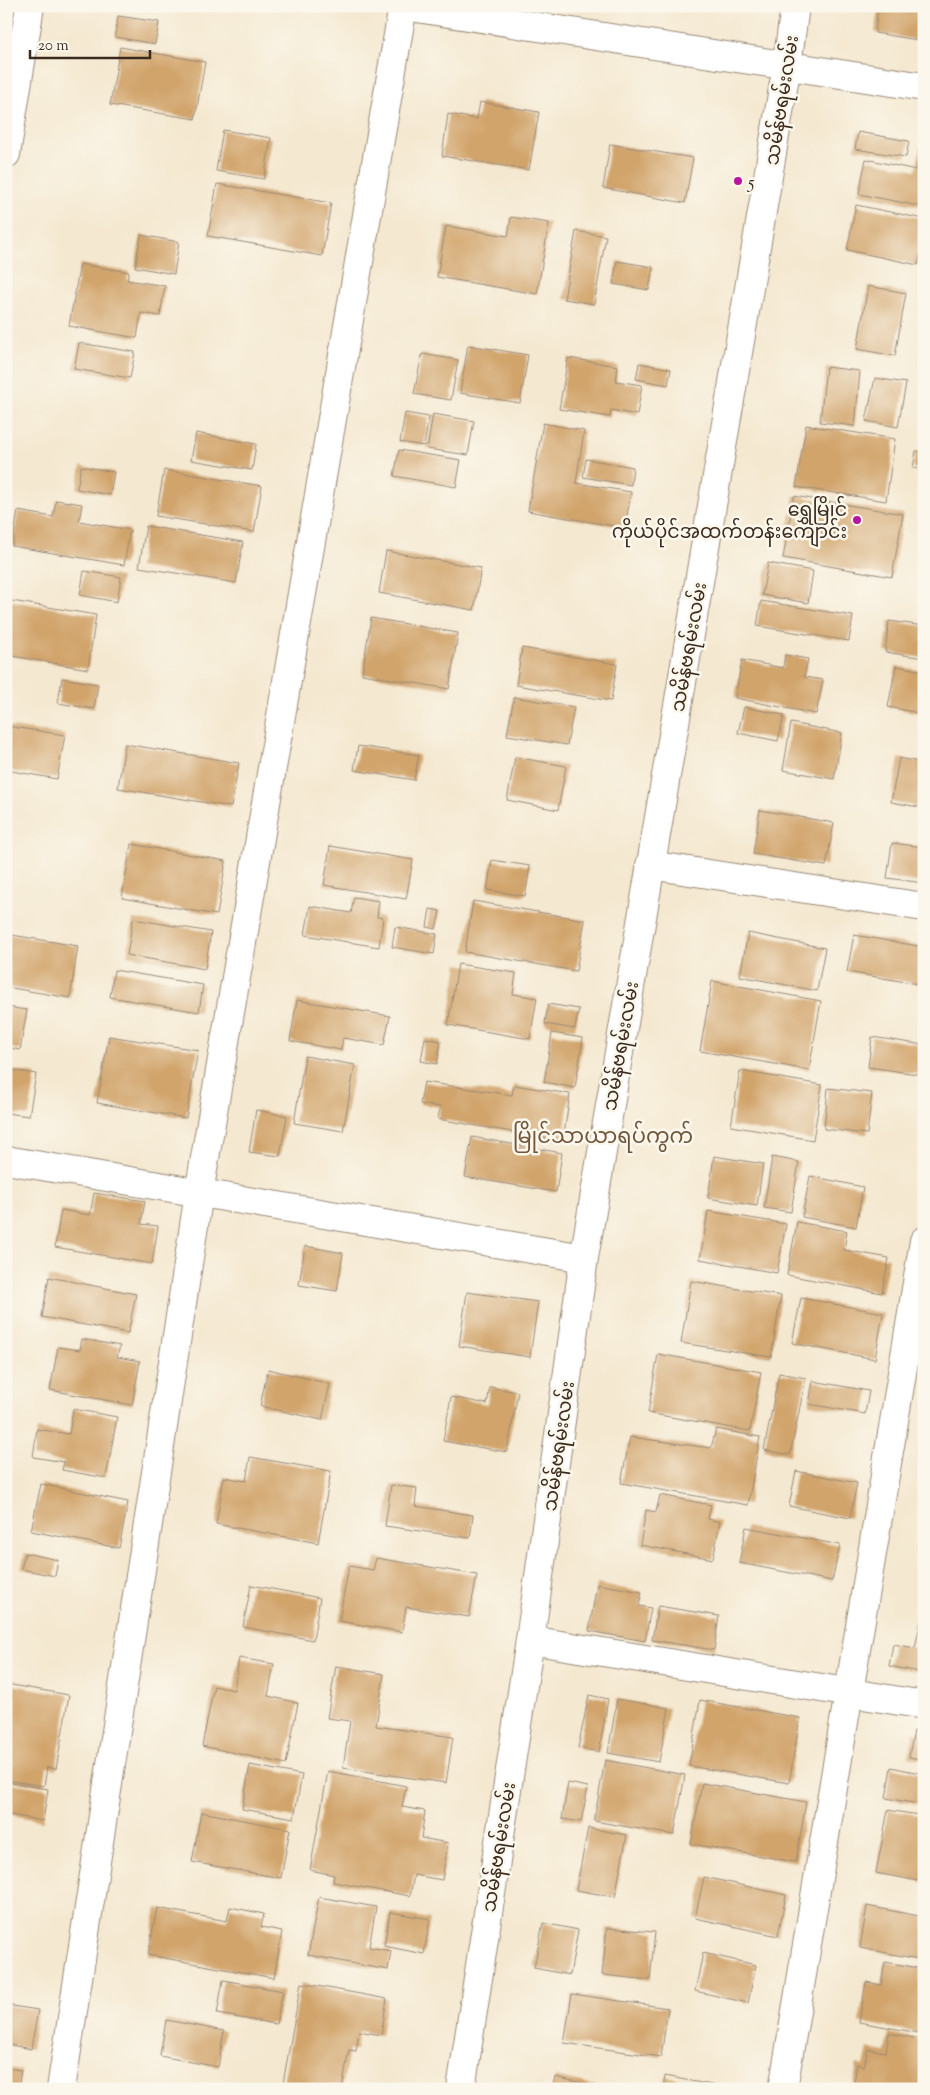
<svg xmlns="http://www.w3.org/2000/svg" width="930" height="2095" font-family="'Sorts Mill Goudy','Noto Sans Myanmar',serif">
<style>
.building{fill:#d1a46c}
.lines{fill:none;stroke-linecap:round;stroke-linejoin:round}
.street-casing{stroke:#988977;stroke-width:30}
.street{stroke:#fff;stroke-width:28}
.poi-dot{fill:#b5179e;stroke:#fbf7ec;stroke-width:2}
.labels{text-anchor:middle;stroke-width:5;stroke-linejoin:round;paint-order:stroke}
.street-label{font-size:19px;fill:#3b2a1e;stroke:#fbf7ec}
.poi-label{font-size:19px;fill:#3b2a1e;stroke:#fbf7ec;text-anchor:start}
.quarter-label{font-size:21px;fill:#705539;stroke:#fbf7ec}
</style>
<rect width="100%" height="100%" fill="#fbf7ec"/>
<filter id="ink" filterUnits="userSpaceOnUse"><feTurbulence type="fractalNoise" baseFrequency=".02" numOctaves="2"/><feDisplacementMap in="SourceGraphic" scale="10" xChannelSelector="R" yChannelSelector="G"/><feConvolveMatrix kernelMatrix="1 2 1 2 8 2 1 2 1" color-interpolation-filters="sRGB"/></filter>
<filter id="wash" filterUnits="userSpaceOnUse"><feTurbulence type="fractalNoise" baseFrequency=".0096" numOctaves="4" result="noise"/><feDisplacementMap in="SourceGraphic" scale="20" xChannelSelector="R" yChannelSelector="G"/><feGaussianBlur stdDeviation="1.12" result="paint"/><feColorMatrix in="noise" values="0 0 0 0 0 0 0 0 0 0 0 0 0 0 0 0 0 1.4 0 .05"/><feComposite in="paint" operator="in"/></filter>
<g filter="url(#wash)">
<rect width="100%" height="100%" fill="#f4e8d0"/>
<g id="blocks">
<path class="building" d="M 878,6 L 924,6 L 924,41 L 875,33 Z
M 118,16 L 159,22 L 155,44 L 115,37 Z
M 120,47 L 205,62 L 195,119 L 110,105 Z
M 480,102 L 539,112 L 529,170 L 442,156 L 448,114 L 477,119 Z
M 223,130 L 271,138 L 264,179 L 216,171 Z
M 858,132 L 909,141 L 906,157 L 855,149 Z
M 922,139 L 924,140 L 924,207 L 859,194 L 866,159 L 916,170 Z
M 610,144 L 693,158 L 685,203 L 603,188 Z
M 217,184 L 331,203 L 322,256 L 208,236 Z
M 856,205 L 924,219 L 924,239 L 918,265 L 847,250 Z
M 511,217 L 549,223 L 537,294 L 437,277 L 446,226 L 508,236 Z
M 576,231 L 606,236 L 594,304 L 564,299 Z
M 141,235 L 179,242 L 174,274 L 135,267 Z
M 617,261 L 653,267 L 649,290 L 613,284 Z
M 80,264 L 129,272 L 127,280 L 165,286 L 160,316 L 141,313 L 137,338 L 69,326 Z
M 868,286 L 906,293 L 895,356 L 857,349 Z
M 79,343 L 135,352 L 130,378 L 74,369 Z
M 468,345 L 528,355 L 520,403 L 460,393 Z
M 422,354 L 458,360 L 451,400 L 414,394 Z
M 568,358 L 618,366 L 616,381 L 642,385 L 637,415 L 611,410 L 610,417 L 559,409 Z
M 639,363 L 671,369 L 668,385 L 636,379 Z
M 826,367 L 860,371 L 855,426 L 820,422 Z
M 875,378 L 906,383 L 898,427 L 866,421 Z
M 405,413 L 429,417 L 424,446 L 400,442 Z
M 433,414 L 474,421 L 468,455 L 427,449 Z
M 543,423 L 584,431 L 576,483 L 631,492 L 625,528 L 528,511 Z
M 806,425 L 895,439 L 886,501 L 796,487 Z
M 196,433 L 256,444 L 252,470 L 191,460 Z
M 399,450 L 461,460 L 456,487 L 394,476 Z
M 916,451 L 924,452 L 924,470 L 913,468 Z
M 586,459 L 633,467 L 631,485 L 583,477 Z
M 81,466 L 114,472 L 110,495 L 77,489 Z
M 164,470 L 262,486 L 254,532 L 156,516 Z
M 794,496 L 903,514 L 892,577 L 783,558 Z
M 56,500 L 82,504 L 79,521 L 130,530 L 124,565 L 12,546 L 18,511 L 53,517 Z
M 146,526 L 243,542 L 236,583 L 139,567 Z
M 386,551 L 481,568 L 474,610 L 379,593 Z
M 768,563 L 813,571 L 808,603 L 762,595 Z
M 84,571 L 121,577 L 117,602 L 80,595 Z
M 6,600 L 96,615 L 88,669 L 6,655 Z
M 761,601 L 853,616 L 849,641 L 757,626 Z
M 371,618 L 458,633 L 449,689 L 362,674 Z
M 889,621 L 924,626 L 924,658 L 885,652 Z
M 522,648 L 617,664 L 611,701 L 516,685 Z
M 785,655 L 808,659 L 804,677 L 823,680 L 816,714 L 735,698 L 742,660 L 783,668 Z
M 896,666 L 924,671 L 924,714 L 888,707 Z
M 62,678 L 98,684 L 94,709 L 58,703 Z
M 514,697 L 574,707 L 567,745 L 507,735 Z
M 744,707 L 784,715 L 778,741 L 738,733 Z
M 791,723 L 842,733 L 834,779 L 783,770 Z
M 6,726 L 65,735 L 57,779 L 6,770 Z
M 125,744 L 239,763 L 231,807 L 118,788 Z
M 358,746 L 419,755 L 414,780 L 354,770 Z
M 515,757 L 566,766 L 558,810 L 507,800 Z
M 899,758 L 924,763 L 924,808 L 891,802 Z
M 760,810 L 834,823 L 826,866 L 753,854 Z
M 892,843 L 924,847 L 924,883 L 887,878 Z
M 131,844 L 226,861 L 217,915 L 122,898 Z
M 330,846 L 413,860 L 406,899 L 324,885 Z
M 492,860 L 530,866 L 525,896 L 487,890 Z
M 354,897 L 379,901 L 377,917 L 383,918 L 379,947 L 305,935 L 310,906 L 351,913 Z
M 473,901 L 585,920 L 576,971 L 465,952 Z
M 430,909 L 440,911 L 436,929 L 427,927 Z
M 133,919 L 211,932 L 205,969 L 127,955 Z
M 395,927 L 437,934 L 434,954 L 392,947 Z
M 748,933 L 825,948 L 817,991 L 740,976 Z
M 6,934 L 78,946 L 70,998 L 6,987 Z
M 854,935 L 924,947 L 924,985 L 847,972 Z
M 458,964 L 516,973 L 513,994 L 537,998 L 530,1039 L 448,1025 Z
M 114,970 L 203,985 L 199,1012 L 110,997 Z
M 712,981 L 821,1001 L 809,1070 L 700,1051 Z
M 297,1000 L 390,1016 L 384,1045 L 343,1038 L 341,1050 L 290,1041 Z
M 548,1004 L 579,1009 L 575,1029 L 545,1024 Z
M 6,1007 L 27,1010 L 20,1050 L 6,1047 Z
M 552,1033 L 583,1038 L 575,1088 L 544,1082 Z
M 109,1036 L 198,1050 L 186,1118 L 97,1103 Z
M 872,1037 L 924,1045 L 924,1075 L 868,1067 Z
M 425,1038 L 441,1041 L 437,1064 L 421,1061 Z
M 305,1056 L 355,1065 L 343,1131 L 294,1123 Z
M 6,1069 L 36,1074 L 29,1116 L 6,1113 Z
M 740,1071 L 822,1085 L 813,1140 L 731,1126 Z
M 424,1082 L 512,1095 L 514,1085 L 570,1094 L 563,1141 L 438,1119 L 440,1107 L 420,1104 Z
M 828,1088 L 872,1093 L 867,1134 L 824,1129 Z
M 256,1110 L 287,1116 L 280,1156 L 249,1152 Z
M 472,1137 L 562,1153 L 556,1192 L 465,1177 Z
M 714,1156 L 763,1164 L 757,1206 L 708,1198 Z
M 772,1157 L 799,1162 L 791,1212 L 764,1208 Z
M 810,1176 L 863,1187 L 856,1227 L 802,1217 Z
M 94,1193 L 145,1201 L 141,1224 L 158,1226 L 152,1264 L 55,1247 L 61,1210 L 90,1215 Z
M 708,1211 L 786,1224 L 777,1273 L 700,1259 Z
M 797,1222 L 847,1231 L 844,1250 L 889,1258 L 882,1293 L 787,1275 Z
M 305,1246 L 343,1253 L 337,1291 L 299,1285 Z
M 49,1277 L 136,1294 L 128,1333 L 42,1317 Z
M 691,1281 L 781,1296 L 771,1357 L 681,1343 Z
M 467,1292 L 538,1302 L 530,1357 L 459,1346 Z
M 801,1298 L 883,1313 L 875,1359 L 792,1343 Z
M 82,1339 L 120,1346 L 117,1357 L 140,1361 L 132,1405 L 50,1390 L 58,1347 L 80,1350 Z
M 658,1354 L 761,1372 L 750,1431 L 648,1413 Z
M 268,1369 L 330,1384 L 322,1420 L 260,1406 Z
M 779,1373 L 806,1378 L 790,1455 L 764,1450 Z
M 813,1381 L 869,1391 L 865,1414 L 809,1404 Z
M 490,1387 L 518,1392 L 507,1452 L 443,1441 L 451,1397 L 487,1404 Z
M 73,1409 L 117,1417 L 106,1478 L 62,1470 L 64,1462 L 33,1457 L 37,1429 L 69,1434 Z
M 716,1429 L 760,1437 L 748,1505 L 621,1483 L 630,1437 L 711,1448 Z
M 250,1457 L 331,1471 L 318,1543 L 216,1524 L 224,1477 L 246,1481 Z
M 796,1471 L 857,1483 L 850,1518 L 789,1506 Z
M 41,1484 L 128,1502 L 119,1548 L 31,1531 Z
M 391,1485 L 417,1488 L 415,1506 L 473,1515 L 470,1538 L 385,1526 Z
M 660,1495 L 711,1505 L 708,1519 L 720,1522 L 713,1559 L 640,1545 L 646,1510 L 656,1512 Z
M 746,1527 L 840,1545 L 832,1581 L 739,1563 Z
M 25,1553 L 58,1560 L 55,1576 L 21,1569 Z
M 376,1558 L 477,1575 L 469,1617 L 406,1607 L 402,1632 L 339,1621 L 349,1566 L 373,1570 Z
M 597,1584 L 642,1592 L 639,1606 L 651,1608 L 645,1641 L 589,1631 Z
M 251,1585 L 320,1598 L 313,1640 L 243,1627 Z
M 658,1606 L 719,1616 L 714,1650 L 652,1640 Z
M 923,1610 L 924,1673 L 889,1666 L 893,1644 L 915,1648 Z
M 239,1658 L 274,1664 L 268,1696 L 298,1703 L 286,1764 L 202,1746 L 214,1686 L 234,1690 Z
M 336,1666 L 384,1674 L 376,1726 L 453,1737 L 446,1783 L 343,1768 L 350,1721 L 327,1718 Z
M 6,1684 L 69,1695 L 56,1769 L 47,1767 L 44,1786 L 6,1780 Z
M 589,1695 L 608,1699 L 599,1752 L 578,1748 Z
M 617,1699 L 669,1708 L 659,1762 L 608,1753 Z
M 700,1700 L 800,1718 L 789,1783 L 689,1766 Z
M 914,1731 L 924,1733 L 924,1760 L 909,1757 Z
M 605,1760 L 685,1775 L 674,1835 L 594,1821 Z
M 250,1765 L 302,1775 L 294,1818 L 242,1809 Z
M 891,1767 L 924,1774 L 924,1805 L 886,1798 Z
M 328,1771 L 406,1786 L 402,1807 L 425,1811 L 421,1838 L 448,1843 L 442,1880 L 414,1875 L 410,1896 L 333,1882 L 334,1875 L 310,1870 Z
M 6,1782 L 48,1789 L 43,1821 L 6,1814 Z
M 568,1783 L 588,1787 L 581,1822 L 562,1819 Z
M 702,1783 L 806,1802 L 796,1862 L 691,1844 Z
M 888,1810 L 924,1816 L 924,1882 L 876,1873 Z
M 201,1812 L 290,1829 L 281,1878 L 192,1862 Z
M 588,1828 L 627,1835 L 615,1897 L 576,1890 Z
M 704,1877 L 786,1895 L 778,1936 L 695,1918 Z
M 319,1897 L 376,1907 L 369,1947 L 391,1951 L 388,1970 L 308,1955 Z
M 867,1906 L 924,1917 L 924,1960 L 860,1948 Z
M 230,1907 L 264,1914 L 261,1927 L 282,1931 L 274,1978 L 148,1955 L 157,1908 L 227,1921 Z
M 390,1912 L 430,1919 L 424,1954 L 384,1946 Z
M 543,1923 L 578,1930 L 570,1975 L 534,1968 Z
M 607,1928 L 655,1932 L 650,1980 L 602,1975 Z
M 703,1953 L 756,1965 L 748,2003 L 695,1991 Z
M 885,1962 L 924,1969 L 924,2034 L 859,2022 L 866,1982 L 881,1985 Z
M 223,1980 L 283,1991 L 276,2024 L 217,2014 Z
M 301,1983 L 387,1999 L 381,2035 L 359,2031 L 356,2051 L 349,2050 L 342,2089 L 282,2089 Z
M 572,1994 L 668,2008 L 661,2057 L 564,2043 Z
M 6,2005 L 38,2010 L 31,2049 L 6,2044 Z
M 166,2020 L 224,2031 L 218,2067 L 160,2056 Z
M 889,2033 L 924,2040 L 924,2089 L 853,2089 L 857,2064 L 864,2066 L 868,2049 L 886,2052 Z
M 6,2068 L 21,2070 L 18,2089 L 6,2089 Z
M 665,2076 L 727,2088 L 727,2089 L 663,2089 Z
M 555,2077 L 604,2088 L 604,2089 L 552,2089 Z"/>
</g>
</g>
<g filter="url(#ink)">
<use href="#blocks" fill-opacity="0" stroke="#988977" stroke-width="1"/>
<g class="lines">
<g class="street-casing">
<path id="street" d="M 404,6 L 924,87
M 6,154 L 30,6
M 650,865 L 924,907
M 6,1160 L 584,1258
M 530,1640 L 924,1705
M 61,2089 L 199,1193 L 403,6
M 461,2089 L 530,1640 L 584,1258 L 787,65 L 795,6
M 783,2089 L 924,1241"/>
</g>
<use href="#street" class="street"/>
</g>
</g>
<g class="poi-dot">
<circle cx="738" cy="181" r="5"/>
<circle cx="857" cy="520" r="5"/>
</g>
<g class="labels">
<g class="street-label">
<text transform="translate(781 100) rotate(-81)" y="7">သမိန်ဗရမ်းလမ်း</text>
<text transform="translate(688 647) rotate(-80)" y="7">သမိန်ဗရမ်းလမ်း</text>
<text transform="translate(620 1046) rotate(-80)" y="7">သမိန်ဗရမ်းလမ်း</text>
<text transform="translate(558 1446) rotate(-82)" y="7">သမိန်ဗရမ်းလမ်း</text>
<text transform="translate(498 1847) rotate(-81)" y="7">သမိန်ဗရမ်းလမ်း</text>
</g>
<g class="poi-label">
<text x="748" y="188">5</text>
<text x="847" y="516" text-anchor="end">ရွှေမြိုင်<tspan x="847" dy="22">ကိုယ်ပိုင်အထက်တန်းကျောင်း</tspan></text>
</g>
<g class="quarter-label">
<text x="603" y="1143">မြိုင်သာယာရပ်ကွက်</text>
</g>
</g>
<rect width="930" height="2095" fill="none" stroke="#fbf7ec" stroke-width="25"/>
<path d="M30 50v8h120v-8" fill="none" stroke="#3b2a1e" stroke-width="2.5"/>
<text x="38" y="50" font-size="15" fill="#3b2a1e" stroke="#fbf7ec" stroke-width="4" paint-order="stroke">20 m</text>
</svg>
